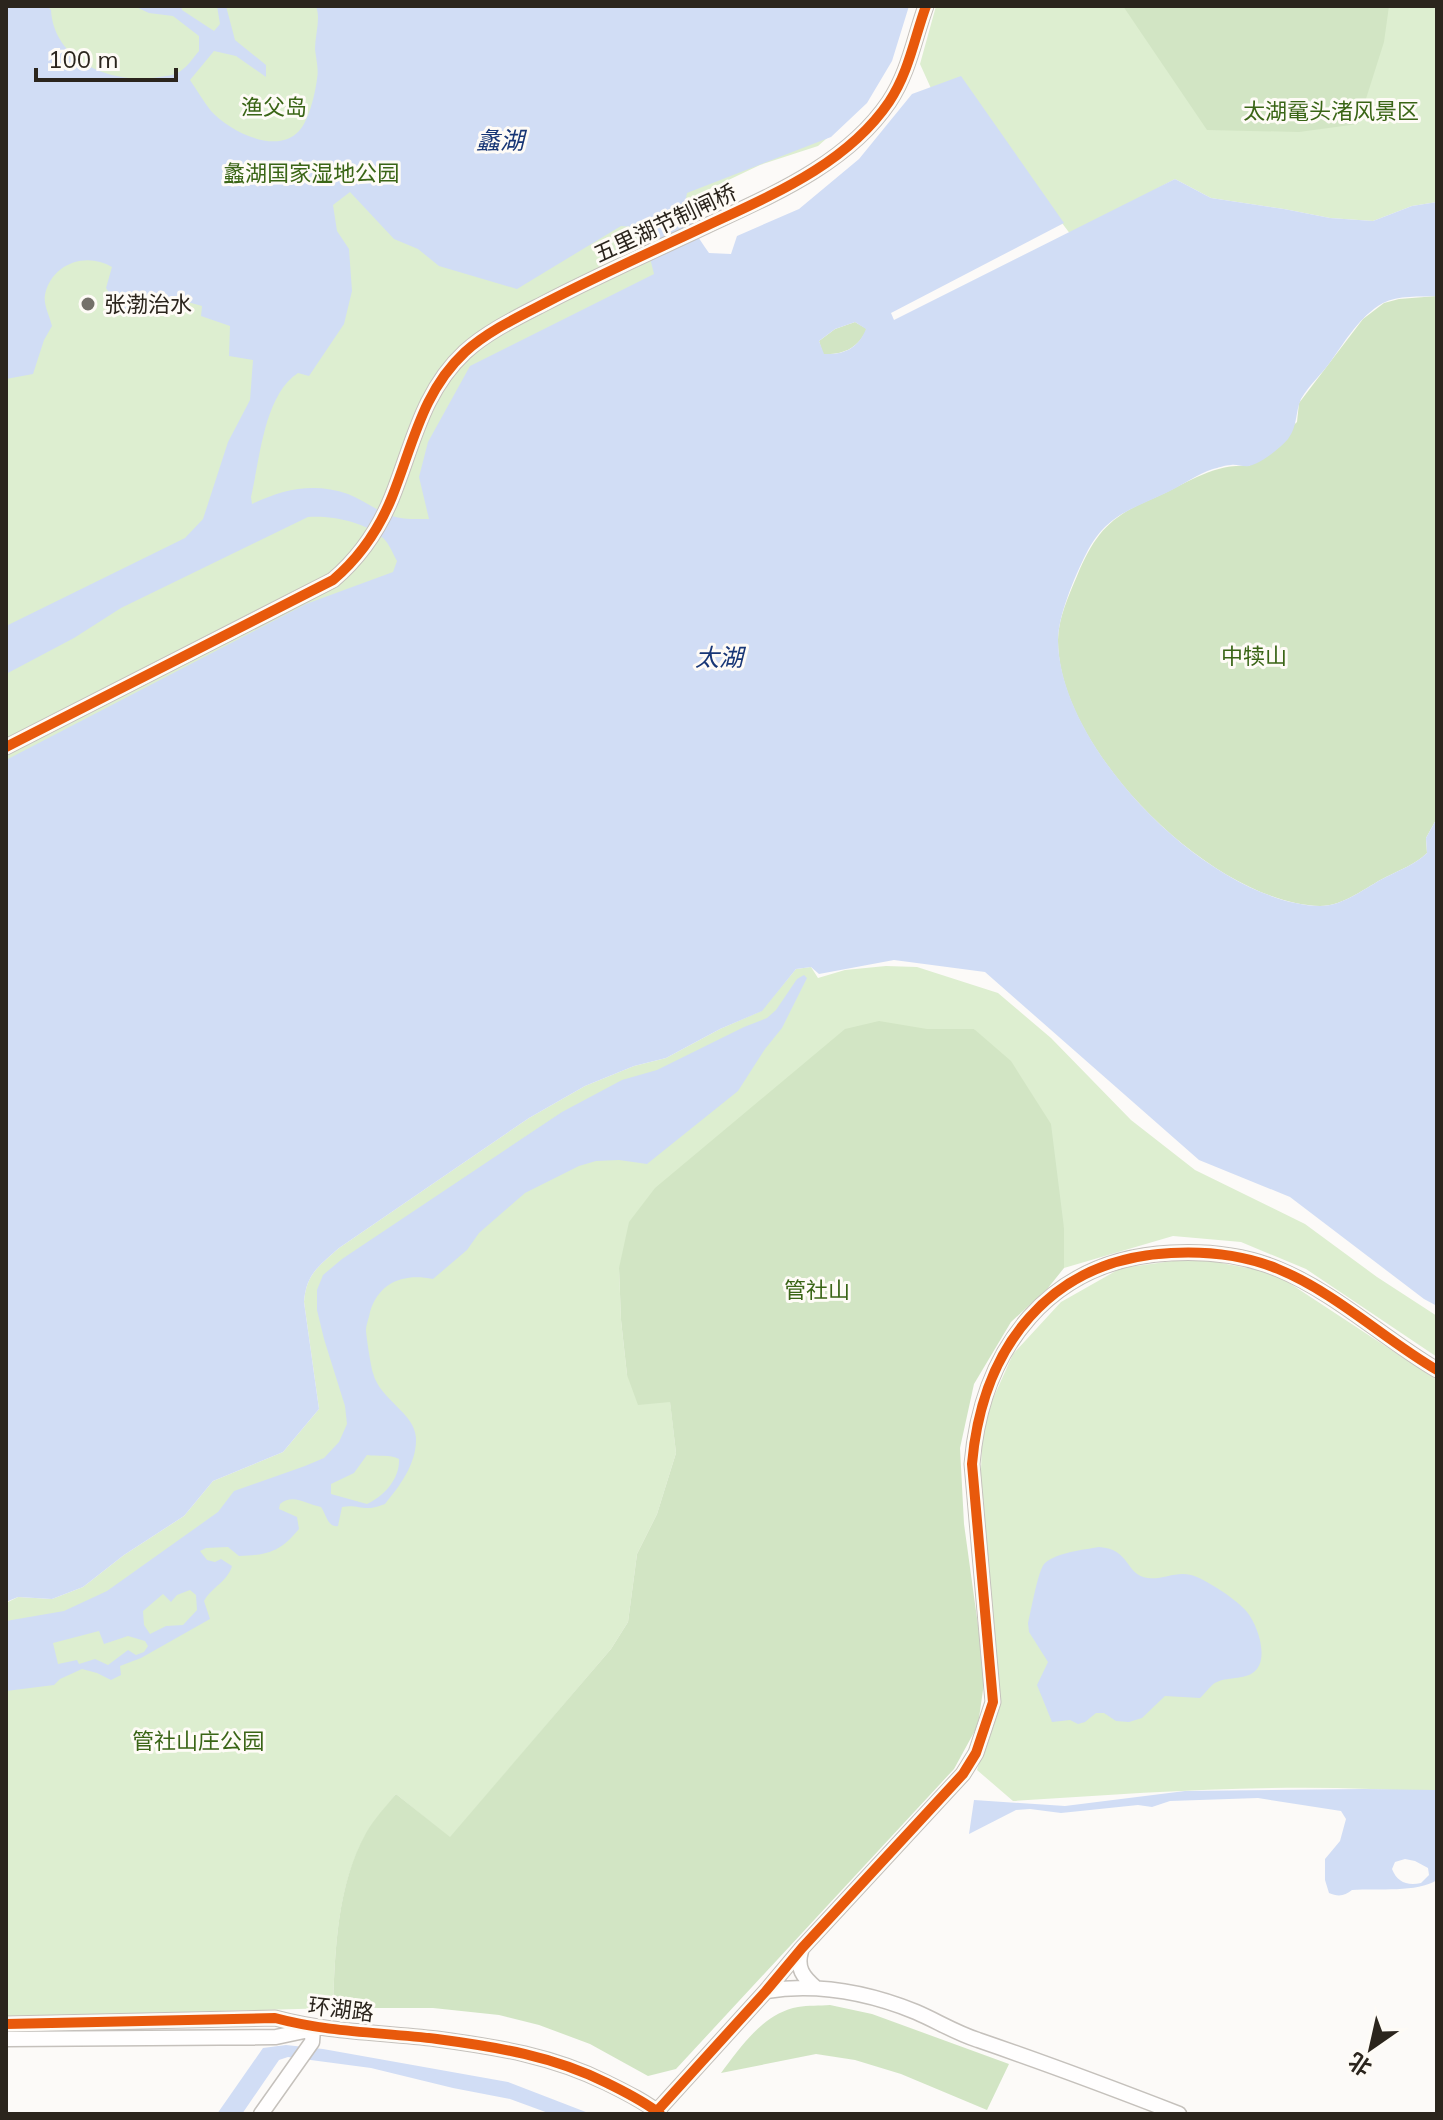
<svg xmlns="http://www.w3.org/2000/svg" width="1443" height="2120" font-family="Mulish,'Noto Sans SC',sans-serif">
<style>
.green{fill:#ddeed0}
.forest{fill:#d2e5c4}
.water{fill:#d1ddf5;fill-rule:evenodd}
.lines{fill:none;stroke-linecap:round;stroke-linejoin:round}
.minor-casing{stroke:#c5c1bc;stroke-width:17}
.minor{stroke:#fffefe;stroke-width:14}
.cycleway-casing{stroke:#fefbf6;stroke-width:15}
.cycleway{stroke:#e8590c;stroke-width:10}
.poi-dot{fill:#74706a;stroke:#fefbf6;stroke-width:3}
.labels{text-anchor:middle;stroke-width:6;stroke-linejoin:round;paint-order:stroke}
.park-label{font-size:22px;fill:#3a6516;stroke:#fefbf6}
.street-label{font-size:22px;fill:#2b251d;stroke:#fefbf6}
.poi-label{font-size:22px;fill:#2b251d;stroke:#fefbf6;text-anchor:start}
.water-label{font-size:24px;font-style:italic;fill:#173676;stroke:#fefbf6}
</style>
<rect width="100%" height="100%" fill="#fcfaf8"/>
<path class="green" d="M 6,6 L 902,6 L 850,118 L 818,146 L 760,165 L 636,224 L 669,279 L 434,521 L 419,533 L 348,501 L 236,518 L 259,359 L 248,425 L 206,524 L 184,546 L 6,634 Z
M 936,6 L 1437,6 L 1437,202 L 1412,206 L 1373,221 L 1330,218 L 1284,209 L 1211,198 L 1175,179 L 1071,235 L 959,87 L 934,95 L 920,64 Z
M 326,508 L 389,535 L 406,559 L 399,583 L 6,778 L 6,660 L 134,592 Z
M 886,966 L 917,967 L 998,993 L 1051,1038 L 1131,1120 L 1195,1170 L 1305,1224 L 1377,1277 L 1437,1316 L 1437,1357 L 1306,1269 L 1241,1242 L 1173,1236 L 1064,1268 L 1064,1228 L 974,1029 L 927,1029 L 619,1268 L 621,1320 L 627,1375 L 670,1401 L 676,1453 L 657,1514 L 637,1554 L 628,1622 L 611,1649 L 450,1838 L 396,1794 C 386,1807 374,1820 366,1834 C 337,1886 335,1950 333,2008 L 6,2017 L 6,1603 L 18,1597 L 52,1599 L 83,1587 L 124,1555 L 184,1516 L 213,1481 L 283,1452 L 319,1409 L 304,1302 C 306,1274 319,1266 339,1248 L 529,1118 L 585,1086 L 634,1066 L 666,1058 L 720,1029 L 761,1011 L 796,969 L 811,967 L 818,978 L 845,970 Z
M 1195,1258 L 1274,1273 L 1437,1380 L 1437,1793 C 1296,1781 1154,1792 1013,1801 L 977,1770 L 998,1699 L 996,1645 L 980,1493 L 983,1421 L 1013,1354 L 1061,1302 L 1121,1268 Z"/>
<path class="forest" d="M 1123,6 L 1389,6 L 1384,42 L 1358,124 L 1299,132 L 1207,130 Z
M 1437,296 L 1437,818 L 1426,838 L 1427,853 C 1414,865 1402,869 1386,877 C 1366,887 1344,906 1320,906 C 1212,903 1057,749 1058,640 C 1058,619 1069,595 1077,576 C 1095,533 1110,516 1154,498 C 1186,484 1213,463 1249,466 L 1297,422 L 1299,403 L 1363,319 L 1384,303 L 1399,299 Z
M 855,322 L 867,329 C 858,348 844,355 823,354 L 819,341 L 835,329 Z
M 879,1021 L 927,1029 L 974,1029 L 1011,1061 L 1051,1124 L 1064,1228 L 1064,1268 L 1048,1288 L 1011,1322 L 974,1384 L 960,1448 L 964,1524 L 985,1676 L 978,1725 L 954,1769 L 676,2069 L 648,2076 L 590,2044 L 539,2025 L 499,2015 L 433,2008 L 333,2008 C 335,1950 337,1885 366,1833 C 374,1819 386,1806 396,1794 L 450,1837 L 611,1649 L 628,1622 L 637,1554 L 657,1514 L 676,1453 L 670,1402 L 638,1405 L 627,1375 L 621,1320 L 619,1268 L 629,1222 L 655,1188 L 845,1029 Z
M 830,2005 L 872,2014 L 1009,2064 L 987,2110 L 901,2074 L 855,2060 L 816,2054 L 721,2073 C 740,2048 763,2013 798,2007 C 808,2005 820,2006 830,2005 Z"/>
<path class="water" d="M 6,6 L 47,6 L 51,10 C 54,62 113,85 159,77 C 164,76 172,76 177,73 C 186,69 193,58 199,51 L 199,36 L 173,16 L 149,13 L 134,6 L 181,6 L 182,10 L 214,31 L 220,24 L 217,6 L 226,6 L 235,40 L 266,65 L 266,77 L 236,56 L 214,51 L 190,80 C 197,90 203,101 211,111 C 228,130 276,156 299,131 C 309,120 315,94 317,79 C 319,69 316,59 315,49 C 315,35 321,19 316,6 L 909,6 L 892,61 L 867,103 L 831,137 L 687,193 C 681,216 697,235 709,253 L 731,254 L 737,236 L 799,209 L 859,159 L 912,94 L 961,76 L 1064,223 L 891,313 L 894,320 L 1175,179 L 1211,198 L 1284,209 L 1330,218 L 1373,221 L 1412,206 L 1437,202 L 1437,296 C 1420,297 1398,295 1383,303 C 1360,316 1346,340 1331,361 C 1322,374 1309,385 1301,399 C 1295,412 1298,426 1288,439 C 1280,448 1261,464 1249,466 C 1243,467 1236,464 1231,465 C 1225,465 1218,468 1213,469 C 1198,474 1184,484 1170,491 C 1133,509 1106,514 1086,554 C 1075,576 1058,616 1058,640 C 1059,750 1211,903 1320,906 C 1344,906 1366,887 1386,877 C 1402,869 1414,865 1427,853 L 1426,838 L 1437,818 L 1437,1306 L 1424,1299 L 1290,1197 L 1199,1160 L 985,972 L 894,960 L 819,974 L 811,967 L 796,969 L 762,1011 L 720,1029 L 666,1058 L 634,1066 L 585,1086 L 529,1118 L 339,1248 C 319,1266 306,1274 304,1302 L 319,1409 L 283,1452 L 213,1481 L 184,1516 L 124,1555 L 83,1587 L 52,1599 L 18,1597 L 6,1602 L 6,760 L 306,604 L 393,572 L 397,561 C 393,554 389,543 383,538 C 365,522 331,515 308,517 L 121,608 L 74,638 L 6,674 L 6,626 L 185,538 L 203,519 L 228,442 L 250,400 L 253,360 L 229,356 L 230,326 L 201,316 L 202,306 L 170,297 L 168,304 L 160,302 L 127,312 L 115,302 L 106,288 L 112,267 C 86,251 51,264 45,295 C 43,304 50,317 52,326 L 44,340 L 33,374 L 6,379 ZM 350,192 L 394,239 L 418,249 L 439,266 L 517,289 L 621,226 L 634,227 L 647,246 L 654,274 L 470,366 L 428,442 L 419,477 L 429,519 C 418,519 403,520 392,516 C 377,511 363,500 348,494 C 314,482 283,489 252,504 L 251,497 C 260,459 264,395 298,373 L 309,376 L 344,324 L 352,291 L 349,249 L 337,231 L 333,205 ZM 855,322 L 866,329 C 858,348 845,355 824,354 L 819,341 L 835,329 Z
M 804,975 L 807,978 L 782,1028 L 765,1049 L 738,1091 L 647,1164 L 619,1160 L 596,1161 L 579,1166 L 525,1193 L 479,1233 L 467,1250 L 433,1279 C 404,1273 379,1282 370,1312 C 369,1318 366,1325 366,1330 C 366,1335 371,1367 373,1373 C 380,1400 415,1413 416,1438 C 417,1463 400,1486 385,1504 C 362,1513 361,1504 342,1507 L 338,1526 C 328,1528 326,1514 321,1507 C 306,1504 293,1493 280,1504 L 279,1509 L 297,1517 L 299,1529 C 280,1552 268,1555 239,1556 L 228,1547 L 206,1548 L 200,1551 L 207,1560 L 215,1562 L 221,1559 L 232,1566 C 228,1581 212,1587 204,1601 L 210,1619 L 141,1658 L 120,1666 L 121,1675 L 111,1680 L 97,1673 L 82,1669 L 60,1679 L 54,1685 L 6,1691 L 6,1621 L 64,1611 L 107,1591 L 218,1512 L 234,1491 L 305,1466 L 324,1458 L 339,1442 L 347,1424 L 345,1406 L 324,1339 L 317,1310 L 317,1290 L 323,1275 L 342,1259 L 562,1112 L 622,1080 L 657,1070 L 744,1027 L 767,1018 L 776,1010 L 797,979 ZM 367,1455 C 378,1457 390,1454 399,1459 C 400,1479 384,1496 367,1504 L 331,1494 L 331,1484 L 354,1473 ZM 190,1590 L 196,1595 L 197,1610 L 183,1625 L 166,1626 L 150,1634 L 144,1625 L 143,1611 L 163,1594 L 171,1602 L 177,1595 ZM 99,1631 L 104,1644 L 128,1636 L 145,1641 L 148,1646 L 144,1652 L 136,1655 L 128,1650 L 108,1665 L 95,1659 L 79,1664 L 77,1660 L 58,1664 L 53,1643 Z
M 1099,1547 C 1131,1549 1125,1575 1148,1578 C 1162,1580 1176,1571 1191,1575 C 1204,1578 1239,1601 1247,1612 C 1257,1624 1268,1655 1257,1669 C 1247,1681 1229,1676 1217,1682 C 1211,1684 1205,1694 1200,1698 L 1165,1696 L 1142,1718 L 1129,1722 L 1116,1721 L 1104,1713 L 1096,1713 L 1085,1722 L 1078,1724 L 1070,1720 L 1052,1722 L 1037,1685 L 1048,1662 L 1029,1632 L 1028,1623 C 1031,1612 1038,1569 1045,1563 C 1058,1552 1083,1550 1099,1547 Z
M 1364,1789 L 1437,1790 L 1437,1880 C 1417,1893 1378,1888 1352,1890 C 1345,1896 1338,1897 1329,1893 L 1325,1880 L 1325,1859 L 1340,1841 L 1346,1819 L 1341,1811 L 1258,1798 L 1170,1801 L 1152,1807 L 1138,1805 L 1061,1813 L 1030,1809 L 1016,1810 L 969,1834 L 974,1800 L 1065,1806 L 1185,1791 ZM 1405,1859 L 1415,1861 L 1428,1868 L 1429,1875 L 1421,1883 C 1407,1886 1397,1882 1392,1869 L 1395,1862 Z
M 286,2045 L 323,2049 L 508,2082 L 591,2114 L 551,2114 L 510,2099 L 453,2088 L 371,2068 L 288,2057 L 279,2060 L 242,2114 L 217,2114 L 263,2048 Z"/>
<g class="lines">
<g class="minor-casing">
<path id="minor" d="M 6,747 L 333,580 C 360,557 379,529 392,497 C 413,445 422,392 465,352 C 488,331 520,316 547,302 C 599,275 653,251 706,226 C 772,195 847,164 889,102 C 909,72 914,39 926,6
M 801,1951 C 796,1968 803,1977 816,1988
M 766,1991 C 816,1983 869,1993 916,2012 C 937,2021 956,2033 978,2040 C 1045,2063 1112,2088 1179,2114
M 6,2024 L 275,2018 C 331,2033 381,2032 437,2039 C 497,2047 553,2056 607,2083 C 625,2092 644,2101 660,2114
M 6,2039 L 276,2037 L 309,2030
M 657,2111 L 766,1991 L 802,1948 L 963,1774 L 976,1753 L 993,1702 L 972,1464 C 982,1348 1049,1259 1171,1253 C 1208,1251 1244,1255 1278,1269 C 1336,1293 1384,1339 1437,1370
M 261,2114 L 312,2042 L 313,2029"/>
</g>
<use href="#minor" class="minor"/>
<g class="cycleway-casing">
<path id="cycleway" d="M 6,747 L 333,580 C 360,557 379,529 392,497 C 413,445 422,392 465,352 C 488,331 520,316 547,302 C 599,275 653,251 706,226 C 772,195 847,164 889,102 C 909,72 914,39 926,6
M 6,2024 L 275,2018 C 331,2033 381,2032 437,2039 C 497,2047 553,2056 607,2083 C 625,2092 644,2101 660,2114
M 657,2111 L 766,1991 L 802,1948 L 963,1774 L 976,1753 L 993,1702 L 972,1464 C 982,1348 1049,1259 1171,1253 C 1208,1251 1244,1255 1278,1269 C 1336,1293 1384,1339 1437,1370"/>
</g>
<use href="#cycleway" class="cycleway"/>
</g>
<circle class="poi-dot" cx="88" cy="304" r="8"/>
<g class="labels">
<g class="park-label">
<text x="274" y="115">渔父岛</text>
<text x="1331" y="119">太湖鼋头渚风景区</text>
<text x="311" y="181">蠡湖国家湿地公园</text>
<text x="1254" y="664">中犊山</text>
<text x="817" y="1298">管社山</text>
<text x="198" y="1749">管社山庄公园</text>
</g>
<g class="street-label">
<text transform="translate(665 223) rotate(-25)" y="8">五里湖节制闸桥</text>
<text transform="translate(341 2009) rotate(7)" y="8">环湖路</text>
</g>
<g class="poi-label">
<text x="104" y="312">张渤治水</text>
</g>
<g class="water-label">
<text x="500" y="149">蠡湖</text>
<text x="719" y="666">太湖</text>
</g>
</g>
<rect width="1443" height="2120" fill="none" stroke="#2b251d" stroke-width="16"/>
<g transform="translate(1371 2048) rotate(214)" stroke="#fefbf6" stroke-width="6" paint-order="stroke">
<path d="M0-6L14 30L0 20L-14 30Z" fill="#2b251d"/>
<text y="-12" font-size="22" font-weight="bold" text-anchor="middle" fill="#2b251d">北</text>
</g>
<path d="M36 68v12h140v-12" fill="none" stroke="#2b251d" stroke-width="4"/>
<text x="48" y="68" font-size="24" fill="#2b251d" stroke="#fefbf6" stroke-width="6" paint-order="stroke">100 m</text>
</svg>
